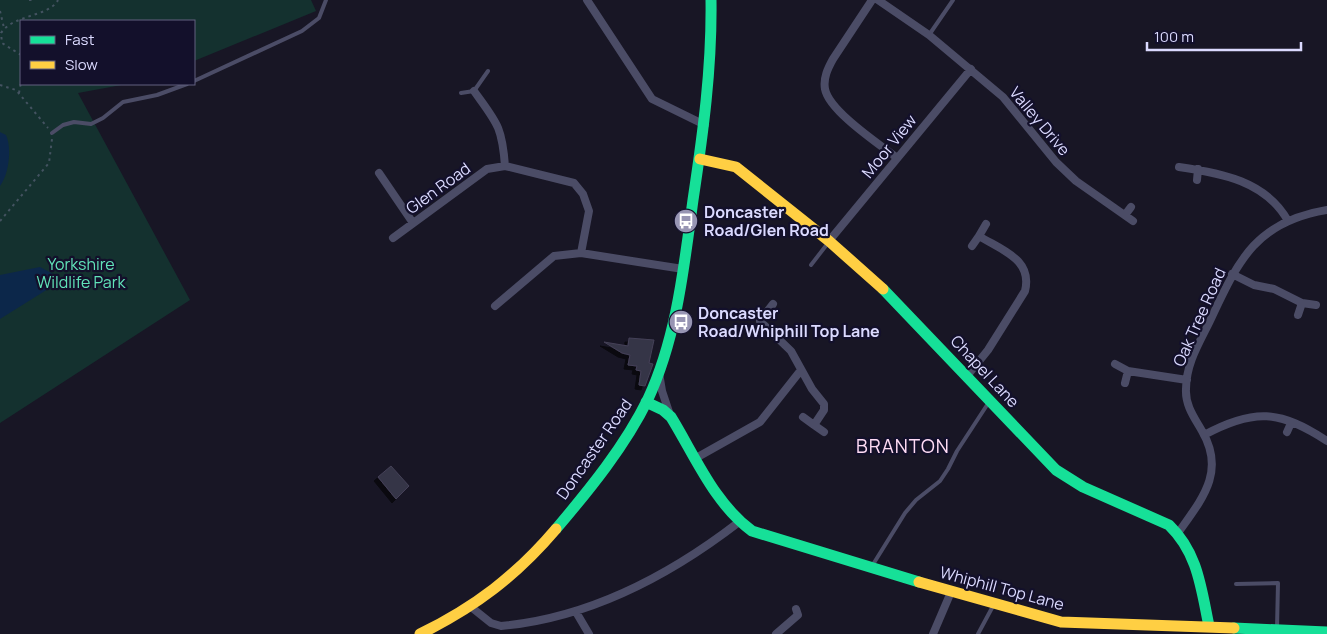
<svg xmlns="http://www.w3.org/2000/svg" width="1327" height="634" font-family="Manrope,sans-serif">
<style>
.green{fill:#14312f}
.water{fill:#0c274a}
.building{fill:#363446;stroke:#444158;filter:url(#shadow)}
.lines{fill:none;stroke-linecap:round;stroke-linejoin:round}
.path{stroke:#445361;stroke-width:2;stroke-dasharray:2.5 4;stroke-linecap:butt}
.lane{stroke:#4b4c66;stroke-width:4}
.street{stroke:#4b4c66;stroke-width:8}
.fast{stroke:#16e098;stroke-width:11}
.slow{stroke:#ffcf43;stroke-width:11}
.labels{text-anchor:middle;stroke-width:4.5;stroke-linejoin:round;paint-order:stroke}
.street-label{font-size:16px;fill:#dbdaff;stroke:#13102b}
.poi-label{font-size:16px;font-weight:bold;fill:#dbdaff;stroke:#13102b;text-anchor:start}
.park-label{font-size:16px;fill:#61e3b8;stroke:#13102b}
.quarter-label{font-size:19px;letter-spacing:1px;fill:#ffdcf5;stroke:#13102b}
</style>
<defs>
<filter id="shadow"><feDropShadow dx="-4" dy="4" stdDeviation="0" flood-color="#0009"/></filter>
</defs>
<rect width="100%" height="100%" fill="#181625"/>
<path class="green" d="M 0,0 L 311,0 L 316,11 L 194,61 L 194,21 L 21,21 L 21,84 L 127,84 L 78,93 L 190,300 L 0,423 Z"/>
<path class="water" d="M 0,132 L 6,135 C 12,148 9,174 0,186 Z
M 40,267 L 55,275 L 48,289 L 0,319 L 0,275 Z"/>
<path class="building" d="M 629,338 L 654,340 L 649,363 L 653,364 L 645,386 L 639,385 L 641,371 L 636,370 L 637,366 L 628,365 L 630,355 L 622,353 L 604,342 L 628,346 Z
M 391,466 L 409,486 L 396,499 L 378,477 Z"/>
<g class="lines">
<path class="path" d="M 29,0 L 34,0
M 0,11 L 4,28
M 21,55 L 2,43 L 1,33 C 14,14 49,17 58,0
M 0,85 L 16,90 L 48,128
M 19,93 L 21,82
M 0,221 L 49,163 L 52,139"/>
<path class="lane" d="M 929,35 L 953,0
M 194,81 L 302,31 L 319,18 L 326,0
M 461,93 L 474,91 L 488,71
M 52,133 L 63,125 L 74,122 L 91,124 L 103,118 L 123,102 L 157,95 L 187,84
M 811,265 L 828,243
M 872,566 L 905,513 L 916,500 L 940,481 L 948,469 L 957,451 L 989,402
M 1236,584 L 1278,583 L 1277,628
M 978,634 L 993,606"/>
<path class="street" d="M 587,0 L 652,99 L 705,125
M 872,0 L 833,59 C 828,68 823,78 825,89 C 829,111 879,144 897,158
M 878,0 L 929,35 L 1003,97 L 1056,162 L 1076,181 L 1133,221
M 474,91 C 497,123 502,126 505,166
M 1179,167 C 1221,173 1266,181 1288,221
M 379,173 L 413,223
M 1197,180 L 1198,169
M 1125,215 L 1131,207
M 979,236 L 986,224
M 393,238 L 487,169 L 505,166 L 574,183 L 583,194 L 589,211 L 581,253
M 829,241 L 971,69
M 1232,274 L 1254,285 L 1274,289 L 1302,303 L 1316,305
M 773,304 L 760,321 L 791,351 L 812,389 L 824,404 L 824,410 L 814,425 L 803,417
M 495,306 L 554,256 L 581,253 L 683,269
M 1298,315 L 1302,303
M 1115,364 L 1128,371 L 1187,380
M 659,373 L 662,391 L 670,415
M 967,376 L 988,350 L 1025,291 C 1033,259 1001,250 979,236 L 972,246
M 1125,383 L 1128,371
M 814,425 L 824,432
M 1287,432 L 1291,423
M 1204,435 C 1254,408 1280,410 1327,441
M 696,458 L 760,422 L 801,370
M 1178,533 C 1202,499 1226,472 1202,431 C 1194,417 1185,405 1186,389 C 1186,365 1198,345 1208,325 C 1237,264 1253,222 1327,210
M 471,607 L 491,623 L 501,626 C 590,618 669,576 739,522
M 576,612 L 589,634
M 776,634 L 798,615 L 796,609
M 933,634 L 951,592"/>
<path class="fast" d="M 883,289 L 1056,470 L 1083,487 L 1169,525 C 1198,553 1201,588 1209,626
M 646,402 L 663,410 L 671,417 C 695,456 714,503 752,531 L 919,582
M 556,529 C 590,489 625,446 648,399 C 677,337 684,266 693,200 C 703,133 712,68 711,0
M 1234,628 L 1327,632"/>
<path class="slow" d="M 700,159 L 736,167 L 829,241 L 883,289
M 919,582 L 1061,622 L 1234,628
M 420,634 C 475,607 516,576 556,529"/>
</g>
<defs>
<g id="bus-disc" transform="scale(1.25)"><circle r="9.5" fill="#9795b3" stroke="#13102b"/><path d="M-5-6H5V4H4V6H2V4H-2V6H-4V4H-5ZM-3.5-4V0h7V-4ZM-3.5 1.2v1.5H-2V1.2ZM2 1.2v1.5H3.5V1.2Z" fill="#fff"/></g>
</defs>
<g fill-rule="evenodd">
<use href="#bus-disc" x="686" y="221"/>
<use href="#bus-disc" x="681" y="322"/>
</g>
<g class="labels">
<g class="street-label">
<text transform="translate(1040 121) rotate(50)" y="6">Valley Drive</text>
<text transform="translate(889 146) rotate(-51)" y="6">Moor View</text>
<text transform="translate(438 188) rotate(-36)" y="6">Glen Road</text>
<text transform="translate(1199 317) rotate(-66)" y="6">Oak Tree Road</text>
<text transform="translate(985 371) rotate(47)" y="6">Chapel Lane</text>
<text transform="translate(594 449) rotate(-55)" y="6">Doncaster Road</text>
<text transform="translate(1002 588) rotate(15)" y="6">Whiphill Top Lane</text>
</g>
<g class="poi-label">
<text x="704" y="218">Doncaster<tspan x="704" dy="18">Road/Glen Road</tspan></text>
<text x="698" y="319">Doncaster<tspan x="698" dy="18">Road/Whiphill Top Lane</tspan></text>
</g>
<g class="park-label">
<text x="81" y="270">Yorkshire<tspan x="81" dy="18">Wildlife Park</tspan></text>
</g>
<g class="quarter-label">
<text x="903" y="453">BRANTON</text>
</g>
</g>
<rect x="20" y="20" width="175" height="65" fill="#13102b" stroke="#636180"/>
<rect x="30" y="36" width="25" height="8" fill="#16e098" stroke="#636180"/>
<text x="65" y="45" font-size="15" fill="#dbdaff">Fast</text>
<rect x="30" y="61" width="25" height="8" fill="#ffcf43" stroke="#636180"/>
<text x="65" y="70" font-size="15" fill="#dbdaff">Slow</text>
<path d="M1147 42v8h154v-8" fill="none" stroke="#dbdaff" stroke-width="2.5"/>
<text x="1154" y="42" font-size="15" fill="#dbdaff" stroke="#13102b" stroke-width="4" paint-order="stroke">100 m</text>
</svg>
